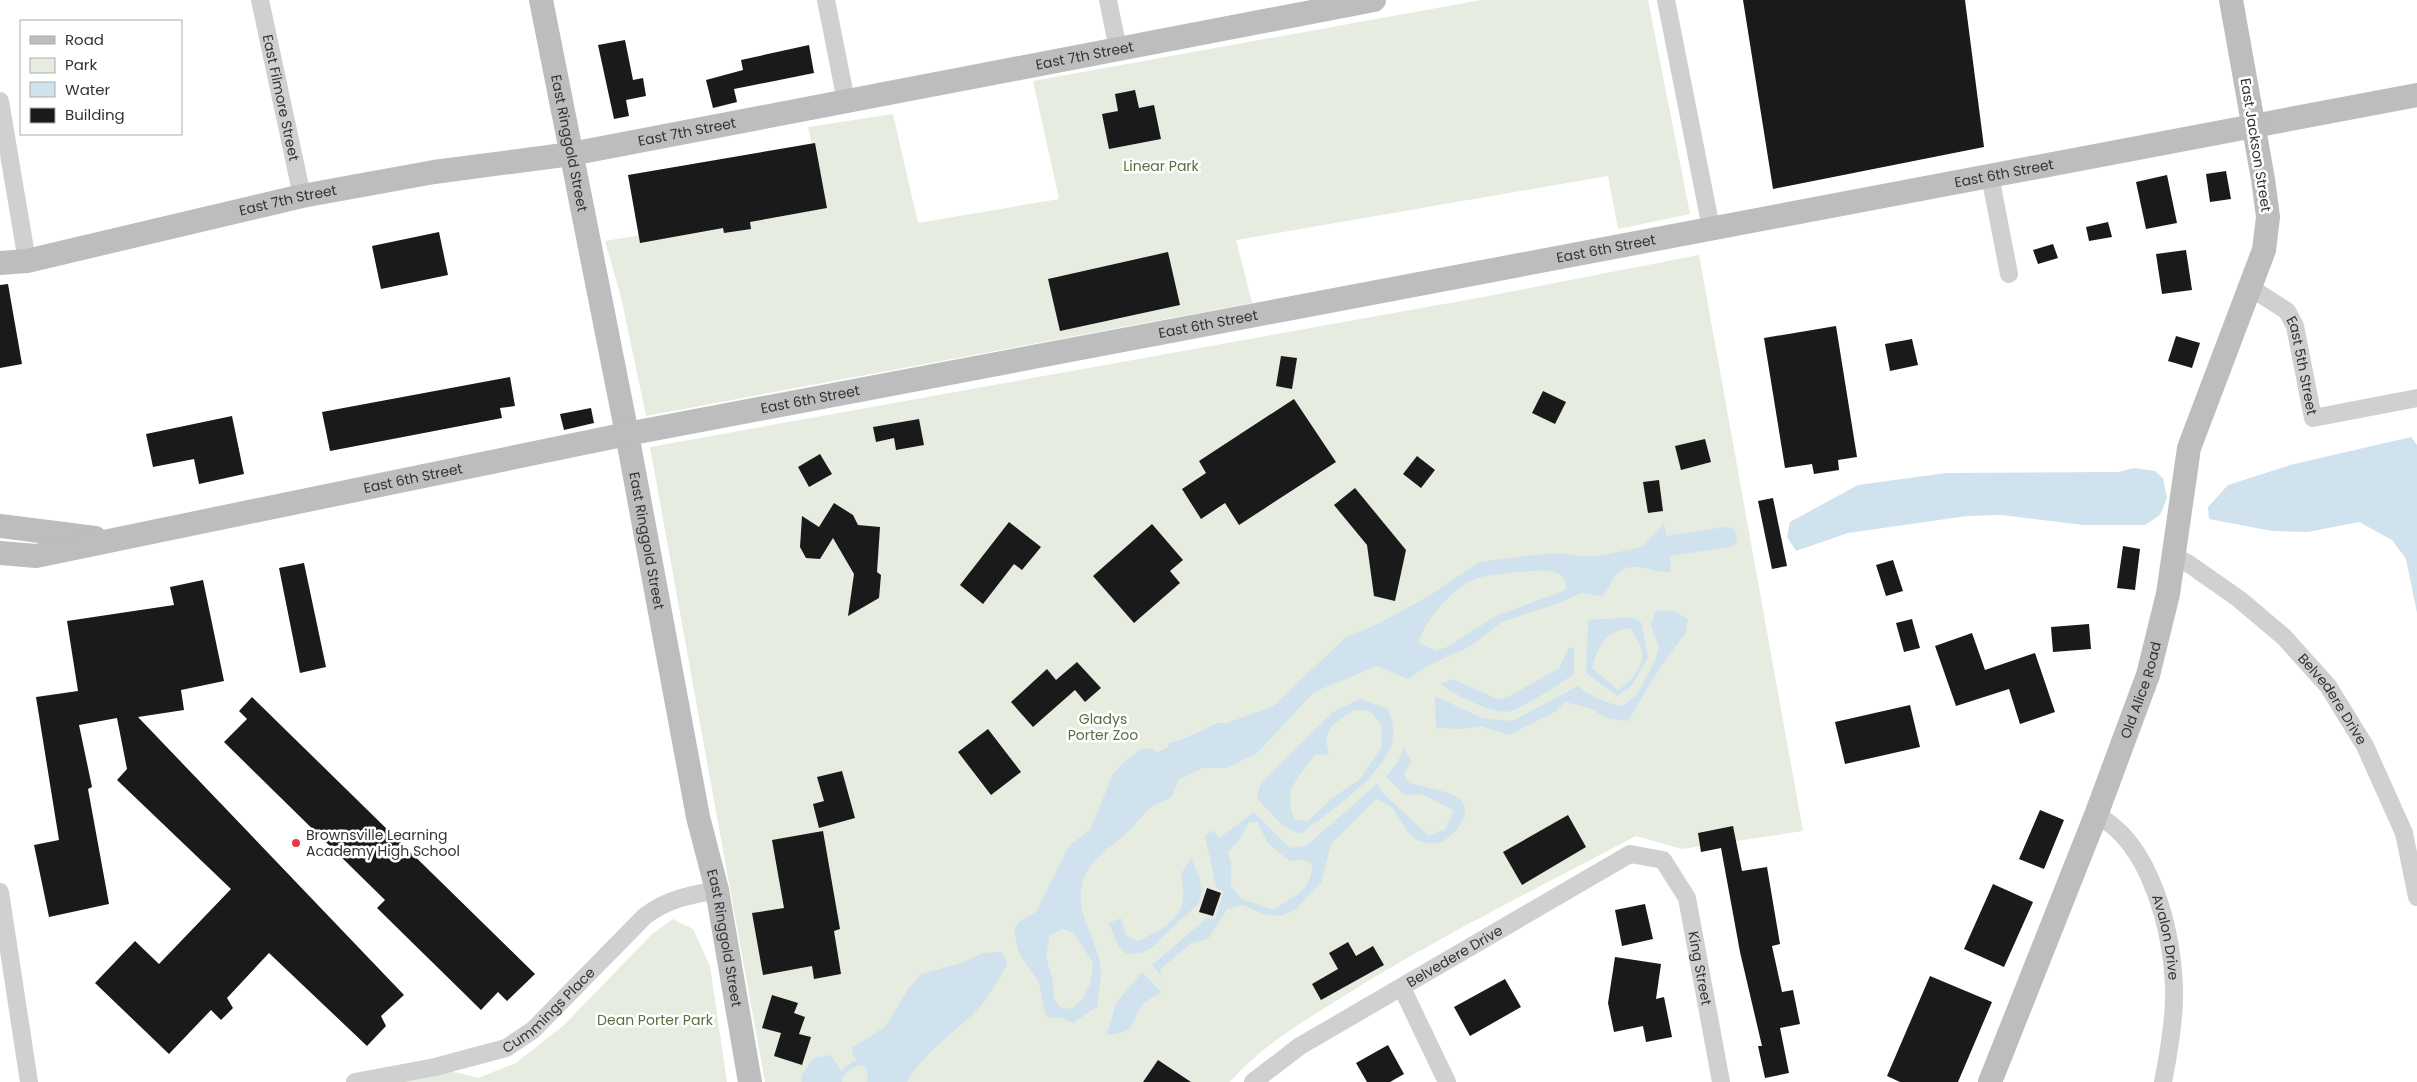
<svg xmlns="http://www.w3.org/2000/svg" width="2417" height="1082" font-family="Poppins,sans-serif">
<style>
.green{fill:#e6ecdf}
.water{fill:#cfe2ee;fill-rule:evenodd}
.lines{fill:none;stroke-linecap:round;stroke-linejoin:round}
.stream{stroke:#cfe2ee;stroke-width:5.5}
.canal{stroke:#cfe2ee;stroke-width:20}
.river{stroke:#cfe2ee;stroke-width:34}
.building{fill:#1a1a1a}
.street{stroke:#d0d0d0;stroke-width:18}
.secondary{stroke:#bdbdbd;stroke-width:24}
.poi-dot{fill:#e63946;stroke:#fff;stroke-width:2}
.labels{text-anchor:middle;stroke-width:5;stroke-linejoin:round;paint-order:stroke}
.street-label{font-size:14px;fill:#333;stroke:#fff}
.park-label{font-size:14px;fill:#56703f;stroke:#fff}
.poi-label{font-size:14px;fill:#333;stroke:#fff;text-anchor:start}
</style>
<rect width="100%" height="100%" fill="#fff"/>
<path class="green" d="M 1481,0 L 1648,0 L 1690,214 L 1618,229 L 1608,176 L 1236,240 L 1252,303 L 646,416 L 621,297 L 605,241 L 826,204 L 808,127 L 893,114 L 918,223 L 1059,199 L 1033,81 Z
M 1699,255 L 1803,831 L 1682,849 L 1636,836 C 1538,888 1438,937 1344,996 C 1304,1021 1262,1045 1230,1082 L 765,1082 L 650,447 L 1483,297 Z
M 673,919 L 693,929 L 710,966 L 727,1082 L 355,1082 L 435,1067 L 478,1078 L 516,1063 L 564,1025 L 652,934 Z"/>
<path class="water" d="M 2411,437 L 2417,445 L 2417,613 L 2406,559 L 2392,540 L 2359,522 L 2308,532 L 2272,531 L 2209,519 L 2208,507 L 2228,485 L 2290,465 Z
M 2134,468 L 2155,471 L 2163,478 L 2167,498 L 2160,515 L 2145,525 L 2083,525 L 2001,515 L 1967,516 L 1848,533 L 1796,551 L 1787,537 L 1790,522 L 1858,485 L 1946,473 L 2118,472 Z
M 1664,523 L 1671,562 L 1670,572 C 1653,573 1631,559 1617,574 C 1610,581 1610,590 1601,596 L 1581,593 L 1562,602 L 1502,622 L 1469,647 L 1429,665 L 1408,679 L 1377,666 L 1314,692 L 1257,753 L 1227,768 L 1209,768 L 1182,763 L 1168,744 L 1272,707 L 1345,638 L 1380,623 L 1432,594 L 1479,562 L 1551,553 L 1594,557 L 1642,547 ZM 1530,571 C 1547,571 1567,568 1566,590 L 1496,616 L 1447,647 L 1436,651 L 1418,642 C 1427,618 1451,589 1475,579 C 1491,573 1513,573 1530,571 Z
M 1672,610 L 1688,619 L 1686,632 L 1659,669 L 1628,721 L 1606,718 L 1590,708 L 1565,702 L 1555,712 L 1509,735 L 1481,726 L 1463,729 L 1436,728 L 1435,696 L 1482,718 L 1513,721 L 1578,686 C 1591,697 1606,703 1622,706 L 1636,696 L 1654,663 L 1659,647 L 1651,626 L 1655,611 Z
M 1632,617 L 1641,622 L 1648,657 L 1631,687 L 1617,696 L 1586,673 L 1588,620 ZM 1631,628 C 1634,635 1642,646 1642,654 C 1644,668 1628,684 1618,690 L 1592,668 C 1599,644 1604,632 1631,628 Z
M 1569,647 L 1574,648 L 1574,674 C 1559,684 1528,705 1511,711 C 1494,716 1454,694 1440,684 L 1452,679 L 1498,699 L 1510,696 L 1559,668 Z
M 1360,699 L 1388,709 C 1390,715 1393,722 1393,728 C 1398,768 1329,811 1302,833 C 1285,833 1269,810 1257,798 L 1261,783 L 1333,712 ZM 1355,710 L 1370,711 L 1381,724 L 1382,747 L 1360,779 L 1331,799 L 1308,821 L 1295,820 C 1281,791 1298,778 1315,754 L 1329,755 C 1321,729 1334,723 1355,710 Z
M 1404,747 L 1411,762 L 1404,773 L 1409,783 C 1421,787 1452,791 1460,799 C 1475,814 1453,839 1438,843 C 1434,844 1426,843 1422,842 C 1406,838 1401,816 1390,806 C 1386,803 1380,801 1376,799 L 1331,844 L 1321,883 L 1296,909 L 1281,916 L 1262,914 L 1243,905 L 1227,909 L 1208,939 L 1191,943 L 1163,967 L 1160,971 L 1166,980 L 1152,965 L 1207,918 L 1215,919 L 1224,892 L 1216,886 L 1205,836 L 1214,830 L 1219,838 L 1254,812 L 1290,848 L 1306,846 L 1377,784 L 1383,793 L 1429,836 L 1446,829 L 1453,810 L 1422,794 L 1405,795 L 1386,777 L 1398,761 ZM 1249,822 L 1257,822 L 1268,843 L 1290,861 L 1303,859 L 1312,864 C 1312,892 1293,895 1274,910 L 1242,899 L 1231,886 L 1231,864 L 1228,852 L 1239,840 Z
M 1150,748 L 1156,752 L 1178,778 C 1172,806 1167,796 1149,809 C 1142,815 1137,823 1131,829 C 1112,847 1084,861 1081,890 C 1078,916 1096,940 1100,964 C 1103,977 1097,993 1098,1006 L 1073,1023 L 1060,1017 L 1050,1018 L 1045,1014 L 1039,982 L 1019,953 L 1014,931 L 1018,923 L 1036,912 L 1069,846 L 1090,830 L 1113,774 L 1126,760 L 1140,750 ZM 1063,929 L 1074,933 L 1093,963 L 1090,984 L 1082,1000 L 1071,1009 L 1060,1007 L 1054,999 L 1053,981 L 1046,957 L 1050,935 Z
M 1191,858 L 1199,876 L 1202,890 L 1199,903 L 1152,947 L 1142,953 L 1127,954 L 1118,946 L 1109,923 L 1121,918 L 1126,936 L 1139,941 C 1174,922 1189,917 1181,874 Z
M 1002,952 L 1007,965 C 997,981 988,1000 974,1013 C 951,1035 923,1054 907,1082 L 867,1082 L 868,1071 L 853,1055 L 852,1048 L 886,1026 L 909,988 L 921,974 L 962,963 L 983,953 Z
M 1142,972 L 1161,992 C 1155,996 1145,1001 1141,1007 C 1128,1028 1137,1031 1107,1035 L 1116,1003 Z
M 831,1055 L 842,1072 L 842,1082 L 802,1082 L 801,1076 L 814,1058 Z"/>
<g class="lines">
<path class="stream" d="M 837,1082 C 842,1070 853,1062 867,1061"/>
<path class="canal" d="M 1668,546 L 1727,537"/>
<path class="river" d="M 1134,796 L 1168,766 L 1221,740"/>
</g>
<path class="building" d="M 1743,0 L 1965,0 L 1984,147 L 1773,189 Z
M 625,40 L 633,80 L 643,78 L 646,96 L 626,100 L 629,116 L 614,119 L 598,45 Z
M 809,45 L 814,73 L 734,89 L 737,102 L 713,108 L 706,80 L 743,70 L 741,60 Z
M 1135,90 L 1139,108 L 1154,105 L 1161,139 L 1109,149 L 1102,114 L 1118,111 L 1115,94 Z
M 815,143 L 827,208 L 750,222 L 751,229 L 724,233 L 723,228 L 640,243 L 628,175 Z
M 2226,171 L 2231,199 L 2210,202 L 2206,174 Z
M 2167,175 L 2177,223 L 2146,229 L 2136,182 Z
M 2108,222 L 2112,237 L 2089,241 L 2086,227 Z
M 439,232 L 448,275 L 381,289 L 372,246 Z
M 2053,244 L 2058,258 L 2038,264 L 2033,250 Z
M 2186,250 L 2192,290 L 2162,294 L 2156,254 Z
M 1168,252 L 1180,305 L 1060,331 L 1048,279 Z
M 8,284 L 22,364 L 0,368 L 0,285 Z
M 1836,326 L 1857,457 L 1838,460 L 1839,470 L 1814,474 L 1812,464 L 1785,468 L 1764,338 Z
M 2176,336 L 2200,343 L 2192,368 L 2168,361 Z
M 1912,339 L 1918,365 L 1890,371 L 1885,344 Z
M 1281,356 L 1297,358 L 1292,389 L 1276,386 Z
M 510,377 L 515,406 L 500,408 L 502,418 L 330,451 L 322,412 Z
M 1543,391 L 1566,402 L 1555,424 L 1532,413 Z
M 1294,399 L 1336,462 L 1239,525 L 1225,503 L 1201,519 L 1182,489 L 1206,473 L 1199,461 Z
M 591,408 L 594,423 L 564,430 L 560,414 Z
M 232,416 L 244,474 L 199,484 L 194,459 L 153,467 L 146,434 Z
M 919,419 L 924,445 L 896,450 L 894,438 L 876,442 L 873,427 Z
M 1705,439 L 1711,462 L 1681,470 L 1675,446 Z
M 820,454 L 832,474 L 809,487 L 798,467 Z
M 1417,456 L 1435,470 L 1421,488 L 1403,474 Z
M 1659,480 L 1663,511 L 1648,513 L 1643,482 Z
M 1355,488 L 1406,550 L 1395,601 L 1374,596 L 1367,545 L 1334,505 Z
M 1773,498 L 1787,566 L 1772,569 L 1758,501 Z
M 834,503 L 853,515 L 858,525 L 880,527 L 877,572 L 881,575 L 879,598 L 848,616 L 854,574 L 833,538 L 820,559 L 806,558 L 800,547 L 802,516 L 819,527 Z
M 1009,522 L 1041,547 L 1022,570 L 1014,564 L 983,604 L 960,585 Z
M 1152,524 L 1183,560 L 1170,571 L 1180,583 L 1134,623 L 1093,576 Z
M 2123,546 L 2140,549 L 2135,590 L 2117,588 Z
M 1893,560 L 1903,591 L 1886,596 L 1876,565 Z
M 304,563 L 326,667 L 300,673 L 279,568 Z
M 203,580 L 224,681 L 181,690 L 184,710 L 138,717 L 404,995 L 381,1016 L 386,1026 L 367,1046 L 269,953 L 227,998 L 233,1008 L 221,1020 L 211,1010 L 169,1054 L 95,983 L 135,941 L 159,964 L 231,889 L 117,780 L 127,769 L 117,718 L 79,725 L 92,787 L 88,789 L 109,904 L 49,917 L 34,845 L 59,840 L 36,697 L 78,691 L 67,621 L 174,605 L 170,587 Z
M 1912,619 L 1920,648 L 1904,652 L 1896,623 Z
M 2089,624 L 2091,649 L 2053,652 L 2051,627 Z
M 1972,633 L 1985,670 L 2035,653 L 2055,712 L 2020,724 L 2009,689 L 1956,706 L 1935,646 Z
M 1077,662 L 1101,688 L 1085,702 L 1075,690 L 1033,727 L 1011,702 L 1047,669 L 1056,680 Z
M 252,697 L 535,974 L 507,1001 L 498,992 L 481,1010 L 377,908 L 385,900 L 224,742 L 247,719 L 239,711 Z
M 1910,705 L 1920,747 L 1845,764 L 1835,722 Z
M 988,729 L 1021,772 L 991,795 L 958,752 Z
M 842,771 L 855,818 L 819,828 L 813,804 L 824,801 L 817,777 Z
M 2040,810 L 2064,820 L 2044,869 L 2019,859 Z
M 1568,815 L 1586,847 L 1522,885 L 1503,852 Z
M 1733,826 L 1742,871 L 1767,867 L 1780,944 L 1772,946 L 1782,992 L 1793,990 L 1800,1024 L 1780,1028 L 1789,1073 L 1765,1078 L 1758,1046 L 1762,1046 L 1740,952 L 1721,848 L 1701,852 L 1698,833 Z
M 823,831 L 840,929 L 834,931 L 841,974 L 814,979 L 812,966 L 763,975 L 752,913 L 784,908 L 772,840 Z
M 1993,884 L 2033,902 L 2004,967 L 1964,949 Z
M 1207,888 L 1221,893 L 1213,916 L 1199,912 Z
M 1645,904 L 1653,939 L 1622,946 L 1615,910 Z
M 1348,942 L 1356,956 L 1373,946 L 1384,965 L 1321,1000 L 1312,984 L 1338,969 L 1329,953 Z
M 1615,957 L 1661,964 L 1656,999 L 1664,997 L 1672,1037 L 1646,1042 L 1643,1026 L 1614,1032 L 1608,1003 Z
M 1930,976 L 1992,1002 L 1958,1082 L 1900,1082 L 1887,1076 Z
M 1505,979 L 1521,1007 L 1470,1036 L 1454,1007 Z
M 772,995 L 798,1003 L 794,1013 L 805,1017 L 799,1034 L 811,1037 L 802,1065 L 774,1056 L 781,1033 L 762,1028 Z
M 1388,1045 L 1404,1074 L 1390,1082 L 1367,1082 L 1356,1063 Z
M 1158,1060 L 1191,1082 L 1143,1082 Z"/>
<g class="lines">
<g class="street">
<path id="s1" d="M 260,0 L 302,196"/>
<path d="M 826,0 L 846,101"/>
<path d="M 1108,0 L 1118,49"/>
<path d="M 1666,0 L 1711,228"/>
<path d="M 0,101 L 27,261"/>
<path d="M 1990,176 L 2009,274"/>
<path id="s2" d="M 2251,288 L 2287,311 L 2295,326 L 2313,418 L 2417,398"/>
<path id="s3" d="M 2174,556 L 2189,564 L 2239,599 L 2284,637 L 2328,686 L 2365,746 L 2404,833 L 2417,897"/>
<path id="s4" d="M 2096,815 C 2151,842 2172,931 2174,988 C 2175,1018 2169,1052 2163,1082"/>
<path d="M 0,892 L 29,1082"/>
<path d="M 1402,988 L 1447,1082"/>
<path id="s5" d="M 355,1082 L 435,1067 L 506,1048 L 533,1030 L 645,916 C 667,899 690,895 717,890"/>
<path id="s6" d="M 1253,1082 L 1300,1046 L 1630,854 L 1663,860 L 1687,898 L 1721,1082"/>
</g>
<g class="secondary">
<path id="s7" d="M 541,0 L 627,434 L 698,817 L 717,890 L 750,1082"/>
<path id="s8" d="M 0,263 L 27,261 L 302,196 L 434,172 L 571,154 L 1374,0"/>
<path d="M 0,526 L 95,538"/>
<path id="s9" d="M 0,553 L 36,556 L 627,434 L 2417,95"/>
<path id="s10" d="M 1990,1082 L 2096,815 L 2148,675 L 2168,594 L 2189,448 L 2264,250 L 2268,217 L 2263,179 L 2231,0"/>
</g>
</g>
<circle class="poi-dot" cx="296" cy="843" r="5"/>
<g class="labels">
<g class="street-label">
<text dy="5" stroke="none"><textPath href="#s8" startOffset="1105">East 7th Street</textPath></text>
<text dy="5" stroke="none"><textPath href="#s1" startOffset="100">East Filmore Street</textPath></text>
<text dy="5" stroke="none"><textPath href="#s8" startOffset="700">East 7th Street</textPath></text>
<text dy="5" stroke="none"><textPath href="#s7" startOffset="146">East Ringgold Street</textPath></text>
<text transform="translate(2256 145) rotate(81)" y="5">East Jackson Street</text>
<text dy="5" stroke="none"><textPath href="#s9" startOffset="2041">East 6th Street</textPath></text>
<text dy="5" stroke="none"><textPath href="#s8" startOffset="295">East 7th Street</textPath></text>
<text dy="5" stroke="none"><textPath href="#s9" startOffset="1636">East 6th Street</textPath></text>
<text dy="5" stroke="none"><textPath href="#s9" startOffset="1231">East 6th Street</textPath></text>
<text dy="5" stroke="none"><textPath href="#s2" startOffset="100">East 5th Street</textPath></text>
<text dy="5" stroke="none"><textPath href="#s9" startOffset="826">East 6th Street</textPath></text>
<text dy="5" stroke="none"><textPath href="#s9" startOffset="421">East 6th Street</textPath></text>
<text dy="5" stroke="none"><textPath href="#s7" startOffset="551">East Ringgold Street</textPath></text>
<text dy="5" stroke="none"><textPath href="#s10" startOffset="420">Old Alice Road</textPath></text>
<text dy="5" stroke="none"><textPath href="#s3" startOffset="216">Belvedere Drive</textPath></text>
<text dy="5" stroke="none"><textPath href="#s7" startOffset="956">East Ringgold Street</textPath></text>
<text dy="5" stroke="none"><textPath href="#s4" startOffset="146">Avalon Drive</textPath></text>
<text dy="5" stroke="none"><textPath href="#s6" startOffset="238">Belvedere Drive</textPath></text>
<text dy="5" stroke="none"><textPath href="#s6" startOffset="591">King Street</textPath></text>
<text dy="5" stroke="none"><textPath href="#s5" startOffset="212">Cummings Place</textPath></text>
</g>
<g class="park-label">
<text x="1161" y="171">Linear Park</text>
<text x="1103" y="724">Gladys<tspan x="1103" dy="16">Porter Zoo</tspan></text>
<text x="655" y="1025">Dean Porter Park</text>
</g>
<g class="poi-label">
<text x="306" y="840">Brownsville Learning<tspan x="306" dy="16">Academy High School</tspan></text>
</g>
</g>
<rect x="20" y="20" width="162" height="115" fill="#ffffff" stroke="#adadad"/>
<rect x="30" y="36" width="25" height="8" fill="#bdbdbd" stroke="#adadad"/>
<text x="65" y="45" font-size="15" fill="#333333">Road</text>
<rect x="30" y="58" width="25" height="15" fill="#e6ecdf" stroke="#adadad"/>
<text x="65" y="70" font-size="15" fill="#333333">Park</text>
<rect x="30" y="82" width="25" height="15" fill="#cfe2ee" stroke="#adadad"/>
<text x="65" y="95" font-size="15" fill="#333333">Water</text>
<rect x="30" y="108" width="25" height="15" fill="#1a1a1a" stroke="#adadad"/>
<text x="65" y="120" font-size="15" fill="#333333">Building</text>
</svg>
